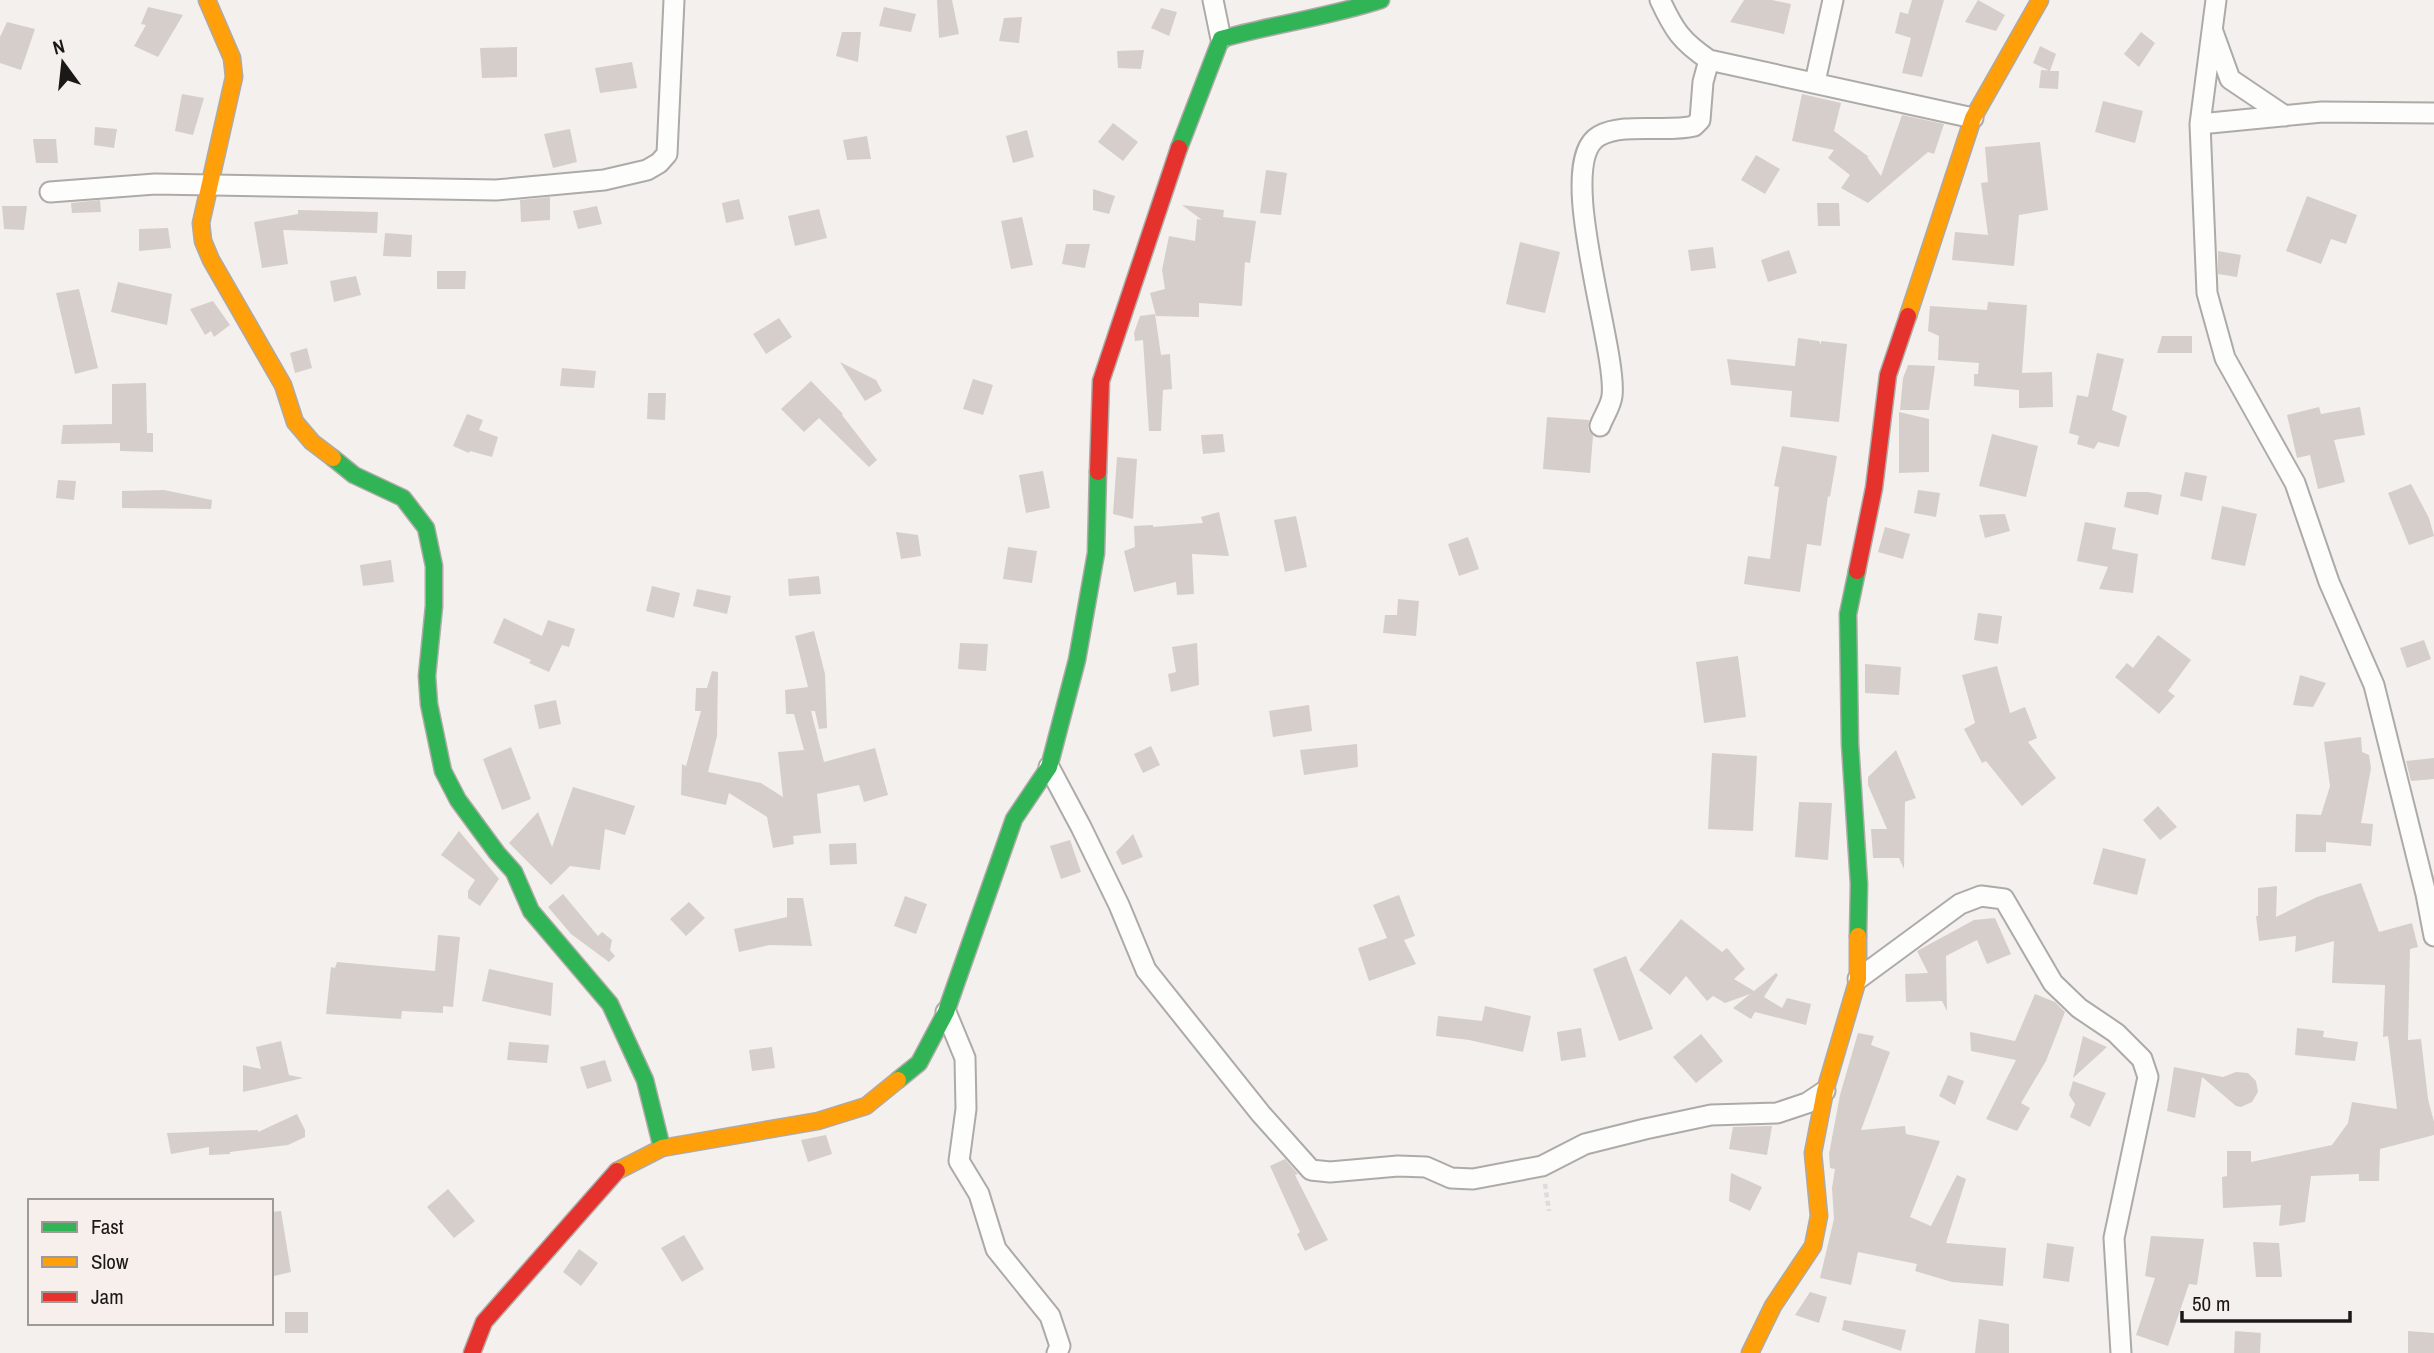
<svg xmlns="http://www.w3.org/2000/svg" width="2434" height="1353" font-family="'Archivo Narrow',sans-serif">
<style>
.building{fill:#d6ceca}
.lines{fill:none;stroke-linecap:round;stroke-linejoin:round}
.street-casing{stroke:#adaaa8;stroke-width:23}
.fast-casing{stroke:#adaaa8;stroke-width:19}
.slow-casing{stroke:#adaaa8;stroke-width:19}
.jam-casing{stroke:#adaaa8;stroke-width:19}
.path{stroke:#dddcda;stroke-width:4.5;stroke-dasharray:5 3.5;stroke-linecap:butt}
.street{stroke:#fdfdfc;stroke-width:19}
.fast{stroke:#30b455;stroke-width:16}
.slow{stroke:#ff9f0a;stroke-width:16}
.jam{stroke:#e5322d;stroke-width:16}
</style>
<rect width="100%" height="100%" fill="#f4f0ee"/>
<path class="building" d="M 937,0 L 952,0 L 959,34 L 939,38 Z
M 1744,0 L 1772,0 L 1791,4 L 1784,34 L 1730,22 Z
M 1912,0 L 1944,0 L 1922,77 L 1902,73 L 1911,38 L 1895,33 L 1900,12 L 1908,14 Z
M 1978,0 L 2005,15 L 1996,31 L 1965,22 Z
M 148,7 L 183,15 L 158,57 L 134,46 L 146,25 L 141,24 Z
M 884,7 L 916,14 L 911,32 L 879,26 Z
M 1161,8 L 1177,12 L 1169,36 L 1151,28 Z
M 1022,17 L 1019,43 L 999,41 L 1004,18 Z
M 7,22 L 35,29 L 21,70 L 0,63 L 0,37 Z
M 842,32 L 861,32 L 858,62 L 836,56 Z
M 2141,32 L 2155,43 L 2139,67 L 2124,54 Z
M 2040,46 L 2056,54 L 2050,71 L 2033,63 Z
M 517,47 L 517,77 L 482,78 L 480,48 Z
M 1144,50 L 1141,69 L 1118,68 L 1117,51 Z
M 632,62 L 637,88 L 600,93 L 595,68 Z
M 2041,70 L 2059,71 L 2058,89 L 2039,88 Z
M 182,94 L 204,98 L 193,135 L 175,131 Z
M 1802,94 L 1841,103 L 1834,131 L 1869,157 L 1867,157 L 1881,176 L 1902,115 L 1944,124 L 1934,154 L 1928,152 L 1868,203 L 1841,188 L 1850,175 L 1828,158 L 1834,150 L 1792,141 Z
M 2103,101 L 2143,111 L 2135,143 L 2095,132 Z
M 1113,123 L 1138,142 L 1123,161 L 1098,142 Z
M 95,127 L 117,129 L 114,148 L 94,145 Z
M 570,129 L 577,162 L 553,168 L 544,134 Z
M 1027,130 L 1034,157 L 1013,163 L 1006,136 Z
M 867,136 L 871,159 L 847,160 L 843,140 Z
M 33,139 L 56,139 L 58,163 L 36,163 Z
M 2040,142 L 2048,210 L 2019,215 L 2014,266 L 1952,260 L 1955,232 L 1988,235 L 1981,183 L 1988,182 L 1985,147 Z
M 1756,155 L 1780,169 L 1765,194 L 1741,180 Z
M 1266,170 L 1287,173 L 1281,215 L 1260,213 Z
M 1093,189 L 1115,196 L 1109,214 L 1093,210 Z
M 2307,196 L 2357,215 L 2346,244 L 2331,239 L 2321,264 L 2286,251 Z
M 550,197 L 550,220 L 521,222 L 520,200 Z
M 739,199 L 744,219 L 726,223 L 722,203 Z
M 100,200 L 101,212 L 72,213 L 71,203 Z
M 1817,203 L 1839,203 L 1840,226 L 1818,226 Z
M 1182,205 L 1224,210 L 1223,217 L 1256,221 L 1250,263 L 1245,262 L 1242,306 L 1199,303 L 1199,317 L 1156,316 L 1150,293 L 1165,289 L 1162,270 L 1169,236 L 1195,241 L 1197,219 L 1202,220 Z
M 2,206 L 27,206 L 24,230 L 4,229 Z
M 597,206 L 602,224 L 578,229 L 573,211 Z
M 819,209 L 827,238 L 795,246 L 788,216 Z
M 298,210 L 378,212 L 377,233 L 283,230 L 288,264 L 262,268 L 254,222 L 298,214 Z
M 1022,217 L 1033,265 L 1011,269 L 1001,221 Z
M 168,228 L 171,248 L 139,251 L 139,229 Z
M 385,233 L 412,235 L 411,257 L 383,256 Z
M 1520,242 L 1560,252 L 1545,313 L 1506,304 Z
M 1066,244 L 1090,244 L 1085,268 L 1062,264 Z
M 1713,247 L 1716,268 L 1691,271 L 1688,250 Z
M 1789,250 L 1797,273 L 1768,282 L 1761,260 Z
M 2218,251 L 2241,255 L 2237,277 L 2218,274 Z
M 437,271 L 466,271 L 465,289 L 437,289 Z
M 356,276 L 361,295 L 334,302 L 330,281 Z
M 118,282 L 172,294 L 167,325 L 111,312 Z
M 79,289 L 98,368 L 75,374 L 56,293 Z
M 213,301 L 230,325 L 214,337 L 211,331 L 205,335 L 190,309 Z
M 1988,302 L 2027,305 L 2022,373 L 2052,372 L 2053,407 L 2019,408 L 2019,390 L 1974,386 L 1974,374 L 1978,374 L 1979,363 L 1938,360 L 1939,336 L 1928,331 L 1930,306 L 1987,310 Z
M 1155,314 L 1161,355 L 1170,354 L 1172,389 L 1163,390 L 1161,431 L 1149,431 L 1143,340 L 1135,341 L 1134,333 L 1140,316 Z
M 779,318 L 792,337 L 766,354 L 753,334 Z
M 2162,336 L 2192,336 L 2192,353 L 2157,353 Z
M 1798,338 L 1819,341 L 1821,345 L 1821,341 L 1847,344 L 1839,422 L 1790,417 L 1792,391 L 1731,385 L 1727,359 L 1795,366 Z
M 307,348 L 312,368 L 295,373 L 290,353 Z
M 2097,353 L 2124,359 L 2112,410 L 2127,416 L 2119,447 L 2098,442 L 2094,449 L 2077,444 L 2079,436 L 2069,433 L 2077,395 L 2088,397 Z
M 840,362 L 876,380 L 882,391 L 865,401 Z
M 1908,365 L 1935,366 L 1929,410 L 1900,410 L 1903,378 Z
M 562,368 L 596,371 L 594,388 L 560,386 Z
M 973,379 L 993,385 L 983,415 L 963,409 Z
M 811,381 L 843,414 L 842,415 L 877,460 L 869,467 L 819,418 L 804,432 L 781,409 Z
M 146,383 L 147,433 L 153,433 L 153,452 L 120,451 L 120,443 L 61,444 L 63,425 L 112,424 L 112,384 Z
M 648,393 L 666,393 L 665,420 L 647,419 Z
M 2319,407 L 2321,414 L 2360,407 L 2365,435 L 2334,440 L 2345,482 L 2318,489 L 2310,455 L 2297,458 L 2287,415 Z
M 1899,412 L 1929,419 L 1929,472 L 1899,473 Z
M 467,414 L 483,420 L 479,430 L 498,437 L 492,457 L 470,451 L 469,453 L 453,446 Z
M 1547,417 L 1589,420 L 1588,429 L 1593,436 L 1590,473 L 1543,469 Z
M 1223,434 L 1225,452 L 1203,454 L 1201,435 Z
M 1992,434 L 2038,446 L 2026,497 L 1979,486 Z
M 1782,446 L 1837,456 L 1830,497 L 1828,496 L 1821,546 L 1807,544 L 1800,592 L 1744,584 L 1748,556 L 1770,559 L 1779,487 L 1774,486 Z
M 1117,457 L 1137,459 L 1133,519 L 1113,514 Z
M 1043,471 L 1050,508 L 1026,513 L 1019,475 Z
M 2185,472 L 2207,476 L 2202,501 L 2180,496 Z
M 58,480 L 76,481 L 74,500 L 56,498 Z
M 2411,484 L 2429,518 L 2434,536 L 2409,545 L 2388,493 Z
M 164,490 L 212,500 L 211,509 L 122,508 L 122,491 Z
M 1918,490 L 1940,493 L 1936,517 L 1914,513 Z
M 2127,492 L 2148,492 L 2162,495 L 2158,515 L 2124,507 Z
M 2222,506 L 2257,514 L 2245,566 L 2211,559 Z
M 1219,512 L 1229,556 L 1192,554 L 1194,594 L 1177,595 L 1176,582 L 1134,592 L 1124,551 L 1135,547 L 1134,526 L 1153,525 L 1153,527 L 1203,523 L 1201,517 Z
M 2005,514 L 2010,531 L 1985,538 L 1979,515 Z
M 1296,516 L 1307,567 L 1285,572 L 1274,520 Z
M 2085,522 L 2116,528 L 2112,549 L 2138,554 L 2133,593 L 2099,589 L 2108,567 L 2077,561 Z
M 1885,527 L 1910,534 L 1903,559 L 1878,552 Z
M 896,532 L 918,535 L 921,556 L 901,559 Z
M 1468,537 L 1479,569 L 1459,576 L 1448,544 Z
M 1008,547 L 1037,551 L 1032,583 L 1003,579 Z
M 391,560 L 394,582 L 363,586 L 360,565 Z
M 819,576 L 821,594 L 789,596 L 788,579 Z
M 652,586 L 680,593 L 674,618 L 646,611 Z
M 697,589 L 731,596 L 727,614 L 693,606 Z
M 1398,599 L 1419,601 L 1416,636 L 1383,633 L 1385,615 L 1397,615 Z
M 1978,613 L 2002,616 L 1998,644 L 1974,640 Z
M 504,618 L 542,636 L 548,620 L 575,629 L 569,647 L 562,645 L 549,672 L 529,663 L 531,660 L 493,643 Z
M 814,631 L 825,674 L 827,728 L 819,729 L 815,711 L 811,711 L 824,762 L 875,748 L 888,795 L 864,802 L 859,785 L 817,794 L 821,833 L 793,836 L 794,844 L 773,848 L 767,817 L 729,793 L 726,805 L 681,795 L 682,764 L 686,766 L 701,711 L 695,711 L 696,688 L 707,688 L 712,671 L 718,672 L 717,736 L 708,772 L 761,783 L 783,797 L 778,752 L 804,750 L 794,714 L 786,714 L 785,690 L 808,687 L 795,636 Z
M 2158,635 L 2191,660 L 2168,691 L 2175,696 L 2159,714 L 2115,677 L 2127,663 L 2133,668 Z
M 2424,640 L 2431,659 L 2407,668 L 2400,648 Z
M 960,643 L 988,644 L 986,671 L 958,669 Z
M 1197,643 L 1199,685 L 1171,692 L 1168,674 L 1176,672 L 1172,647 Z
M 1738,656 L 1746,717 L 1704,723 L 1696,662 Z
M 1865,664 L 1901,667 L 1899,695 L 1865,693 Z
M 1997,666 L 2010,713 L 2025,707 L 2037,738 L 2028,742 L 2056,778 L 2022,806 L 1986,761 L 1982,763 L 1964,729 L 1975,723 L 1962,675 Z
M 2300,675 L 2326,683 L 2313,707 L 2293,705 Z
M 556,700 L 561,724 L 539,729 L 534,705 Z
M 1309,705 L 1312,731 L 1273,737 L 1269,711 Z
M 2361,737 L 2362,752 L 2369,755 L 2371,768 L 2361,823 L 2373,824 L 2371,846 L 2326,842 L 2326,852 L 2295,852 L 2296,814 L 2321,815 L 2330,786 L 2324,742 Z
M 1357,744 L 1358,767 L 1304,775 L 1300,750 Z
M 1151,746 L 1160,765 L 1143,773 L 1134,754 Z
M 511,747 L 531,799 L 502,810 L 483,759 Z
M 1896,750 L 1916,798 L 1905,802 L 1904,869 L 1899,858 L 1873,858 L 1871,829 L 1887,829 L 1868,785 L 1868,777 Z
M 1712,753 L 1757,756 L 1753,831 L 1708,829 Z
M 2434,758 L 2434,779 L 2411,781 L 2406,761 Z
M 573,787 L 635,806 L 625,835 L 605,829 L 600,870 L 570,866 L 551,885 L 509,843 L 538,812 L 552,847 Z
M 1799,802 L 1832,803 L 1828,860 L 1795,857 Z
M 2158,806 L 2177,827 L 2160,840 L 2143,820 Z
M 459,831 L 499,879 L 480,906 L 468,898 L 468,891 L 475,880 L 441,855 Z
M 1133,834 L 1143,857 L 1122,865 L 1116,852 Z
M 1070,840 L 1081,872 L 1061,879 L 1050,846 Z
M 856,843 L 857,864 L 830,865 L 829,844 Z
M 2103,848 L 2146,859 L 2137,895 L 2093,884 Z
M 2361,883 L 2379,932 L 2412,923 L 2418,947 L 2410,949 L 2408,1040 L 2421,1039 L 2428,1099 L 2434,1122 L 2434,1135 L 2380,1149 L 2379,1181 L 2359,1181 L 2359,1174 L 2311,1176 L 2305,1222 L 2279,1226 L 2281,1205 L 2223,1208 L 2222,1177 L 2227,1176 L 2227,1151 L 2251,1151 L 2251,1162 L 2332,1145 L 2348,1123 L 2352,1102 L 2397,1109 L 2388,1036 L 2383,1037 L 2385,985 L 2332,983 L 2334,941 L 2295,952 L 2296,936 L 2259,941 L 2256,916 L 2258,916 L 2258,888 L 2277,886 L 2276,917 L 2317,897 Z
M 563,894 L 598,936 L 602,932 L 612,940 L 610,950 L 615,956 L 609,962 L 571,934 L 548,907 Z
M 1399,895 L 1415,936 L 1404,940 L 1416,964 L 1369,981 L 1358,948 L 1387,938 L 1373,905 Z
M 905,896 L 927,904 L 916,934 L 894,926 Z
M 787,898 L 803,898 L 812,946 L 769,945 L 739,952 L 734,929 L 787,917 Z
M 689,902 L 705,918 L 686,936 L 670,919 Z
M 1995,918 L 2011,954 L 1987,964 L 1977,940 L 1946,956 L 1947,1011 L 1942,1001 L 1906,1002 L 1905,974 L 1928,973 L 1917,951 L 1974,920 Z
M 1681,919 L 1722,952 L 1727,948 L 1745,969 L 1734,979 L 1754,991 L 1776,973 L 1778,975 L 1764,997 L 1782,1008 L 1787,998 L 1811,1004 L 1806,1025 L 1755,1012 L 1751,1019 L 1733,1008 L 1750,994 L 1725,1003 L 1713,996 L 1707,1001 L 1686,976 L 1670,995 L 1639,970 Z
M 438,935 L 460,937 L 453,1007 L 443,1006 L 443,1013 L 402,1011 L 401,1019 L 326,1014 L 331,967 L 335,968 L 337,962 L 435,971 Z
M 1626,956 L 1653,1029 L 1619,1041 L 1593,969 Z
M 489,969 L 553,983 L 551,1016 L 482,1001 Z
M 2035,994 L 2055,1002 L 2065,1012 L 2046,1061 L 2021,1103 L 2030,1108 L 2017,1131 L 1986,1119 L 2016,1060 L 1971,1051 L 1970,1032 L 2015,1041 Z
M 1485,1006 L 1531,1016 L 1523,1052 L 1469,1040 L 1436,1036 L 1438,1016 L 1482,1021 Z
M 1581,1028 L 1586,1057 L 1561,1061 L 1557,1032 Z
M 2297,1028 L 2324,1031 L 2323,1037 L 2358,1042 L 2355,1061 L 2295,1055 Z
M 1858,1033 L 1874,1036 L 1871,1045 L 1890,1052 L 1861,1130 L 1905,1126 L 1906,1134 L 1940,1141 L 1910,1217 L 1931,1226 L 1957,1175 L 1966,1179 L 1946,1243 L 2006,1248 L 2003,1286 L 1952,1282 L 1915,1271 L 1917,1264 L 1858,1252 L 1851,1285 L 1820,1278 L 1834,1219 L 1832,1188 L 1835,1169 L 1830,1168 L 1829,1154 L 1840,1095 Z
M 1701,1034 L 1723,1061 L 1696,1083 L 1673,1057 Z
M 2083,1036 L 2107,1047 L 2073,1078 Z
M 281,1041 L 289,1075 L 303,1078 L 243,1092 L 243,1065 L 261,1069 L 256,1047 Z
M 509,1042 L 549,1045 L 547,1063 L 507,1060 Z
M 772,1047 L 775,1068 L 752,1071 L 749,1050 Z
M 605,1060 L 612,1081 L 587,1089 L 580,1067 Z
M 2174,1067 L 2223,1077 L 2236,1072 L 2248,1073 L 2256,1081 L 2258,1092 L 2252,1102 L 2241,1107 L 2236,1106 L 2202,1077 L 2195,1118 L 2167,1111 Z
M 1948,1075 L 1964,1081 L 1955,1105 L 1939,1096 Z
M 2073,1081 L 2106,1093 L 2090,1127 L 2070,1117 L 2075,1104 L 2069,1095 Z
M 297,1114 L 305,1130 L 305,1137 L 288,1145 L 230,1152 L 230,1154 L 209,1155 L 209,1147 L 171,1154 L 167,1133 L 258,1130 L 258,1132 Z
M 1768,1126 L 1772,1126 L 1767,1155 L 1729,1149 L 1733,1127 Z
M 826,1135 L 832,1154 L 808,1162 L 801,1140 Z
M 1285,1159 L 1298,1174 L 1295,1175 L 1328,1240 L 1305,1251 L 1297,1234 L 1300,1232 L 1270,1166 Z
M 1731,1173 L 1762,1187 L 1750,1211 L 1729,1201 Z
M 448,1189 L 475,1221 L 454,1238 L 427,1207 Z
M 281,1211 L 291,1272 L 274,1276 L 271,1260 L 271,1212 Z
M 684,1235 L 704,1269 L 682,1282 L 661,1248 Z
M 2151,1236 L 2204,1239 L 2197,1285 L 2189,1284 L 2168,1346 L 2136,1335 L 2155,1278 L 2145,1276 Z
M 2253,1242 L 2279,1243 L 2282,1277 L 2256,1277 Z
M 2047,1243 L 2074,1247 L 2069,1282 L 2043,1278 Z
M 579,1249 L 598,1263 L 581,1286 L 563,1272 Z
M 1810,1292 L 1827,1297 L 1819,1323 L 1795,1315 Z
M 285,1312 L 308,1312 L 308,1333 L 285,1333 Z
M 1979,1319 L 2009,1324 L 2009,1353 L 1975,1353 Z
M 1844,1320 L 1906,1330 L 1901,1351 L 1842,1330 Z
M 2235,1331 L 2261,1333 L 2260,1353 L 2234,1353 Z
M 2408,1331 L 2434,1333 L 2434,1353 L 2408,1353 Z"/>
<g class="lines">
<g class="street-casing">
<path id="street" d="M 1213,0 L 1221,39
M 1660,0 C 1674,30 1681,41 1709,60 L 1973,118
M 2216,0 L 2200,124 L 2207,293 L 2225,358 L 2295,483 L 2329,582 L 2374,685 L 2426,894 L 2434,936
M 2213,32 L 2230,79 L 2285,116
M 1815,82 L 1833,0
M 2200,124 L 2322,112 L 2434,113
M 50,192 L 155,184 L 496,190 L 604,180 L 647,170 L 659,163 L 667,154 L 674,0
M 1600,426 C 1603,417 1611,406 1612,396 C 1618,349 1552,162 1599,136 C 1625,122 1666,133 1694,126 L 1700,120 L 1703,82 L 1709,60
M 1049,767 L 1081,827 L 1119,905 L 1146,970 L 1261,1114 L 1311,1170 L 1330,1172 L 1398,1166 L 1426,1167 L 1451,1178 L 1473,1179 L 1542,1166 L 1585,1144 L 1645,1129 L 1711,1115 L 1777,1113 L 1807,1103 L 1825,1091
M 1858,979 L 1960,904 L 1981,896 L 2004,899 L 2053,983 L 2079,1008 L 2116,1033 L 2142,1059 L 2148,1077 L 2114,1238 L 2121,1353
M 946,1012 L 965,1058 L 966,1109 L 959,1161 L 979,1194 L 996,1249 L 1050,1316 L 1060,1346 L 1057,1353"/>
</g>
<g class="fast-casing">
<path id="fast" d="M 1179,148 L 1221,39 C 1274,24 1329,17 1381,0
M 333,458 L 354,475 L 403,498 L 426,528 L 434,566 L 434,606 L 427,676 L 429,704 L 443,771 L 458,800 L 497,853 L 514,872 L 531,911 L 610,1004 L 645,1080 L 662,1148
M 1857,571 L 1848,614 L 1850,744 L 1859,884 L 1858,936
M 898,1080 L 919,1063 L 946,1012 L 1014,819 L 1049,767 L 1077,660 L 1096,553 L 1098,472"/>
</g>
<g class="slow-casing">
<path id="slow" d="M 207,0 L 232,58 L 234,77 L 201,223 L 203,241 L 211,260 L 283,385 L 295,422 L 312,442 L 333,458
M 1908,316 L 1973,118 L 2040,0
M 617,1171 L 662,1148 L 818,1121 L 866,1106 L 898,1080
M 1750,1353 L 1773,1306 L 1813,1246 L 1819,1216 L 1813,1153 L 1825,1091 L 1858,979 L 1858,936"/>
</g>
<g class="jam-casing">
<path id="jam" d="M 1098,472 L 1101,381 L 1179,148
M 1857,571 L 1874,488 L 1888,375 L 1908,316
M 472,1353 L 484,1322 L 617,1171"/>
</g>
<path class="path" d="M 1545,1184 L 1549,1211"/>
<use href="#street" class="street"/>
<use href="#fast" class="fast"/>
<use href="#slow" class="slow"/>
<use href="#jam" class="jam"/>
</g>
<rect x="28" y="1199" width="245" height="126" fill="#f7efeb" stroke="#9f9997" stroke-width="2"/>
<rect x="42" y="1222" width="35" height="10" fill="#30b455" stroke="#9f9997" stroke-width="2"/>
<text x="91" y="1234" font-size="21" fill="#1b1918">Fast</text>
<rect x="42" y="1257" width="35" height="10" fill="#ff9f0a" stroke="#9f9997" stroke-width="2"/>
<text x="91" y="1269" font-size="21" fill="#1b1918">Slow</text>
<rect x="42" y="1292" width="35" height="10" fill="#e5322d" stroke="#9f9997" stroke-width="2"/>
<text x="91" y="1304" font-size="21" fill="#1b1918">Jam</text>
<g transform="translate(63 63) rotate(345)" stroke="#f7efeb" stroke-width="5" paint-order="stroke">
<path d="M0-5L12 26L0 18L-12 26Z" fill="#1b1918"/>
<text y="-10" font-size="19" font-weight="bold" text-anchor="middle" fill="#1b1918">N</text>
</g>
<path d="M2182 1311v10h168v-10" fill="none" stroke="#1b1918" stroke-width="3.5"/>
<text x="2192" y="1311" font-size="21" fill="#1b1918" stroke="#f7efeb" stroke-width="5" paint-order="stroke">50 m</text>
</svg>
